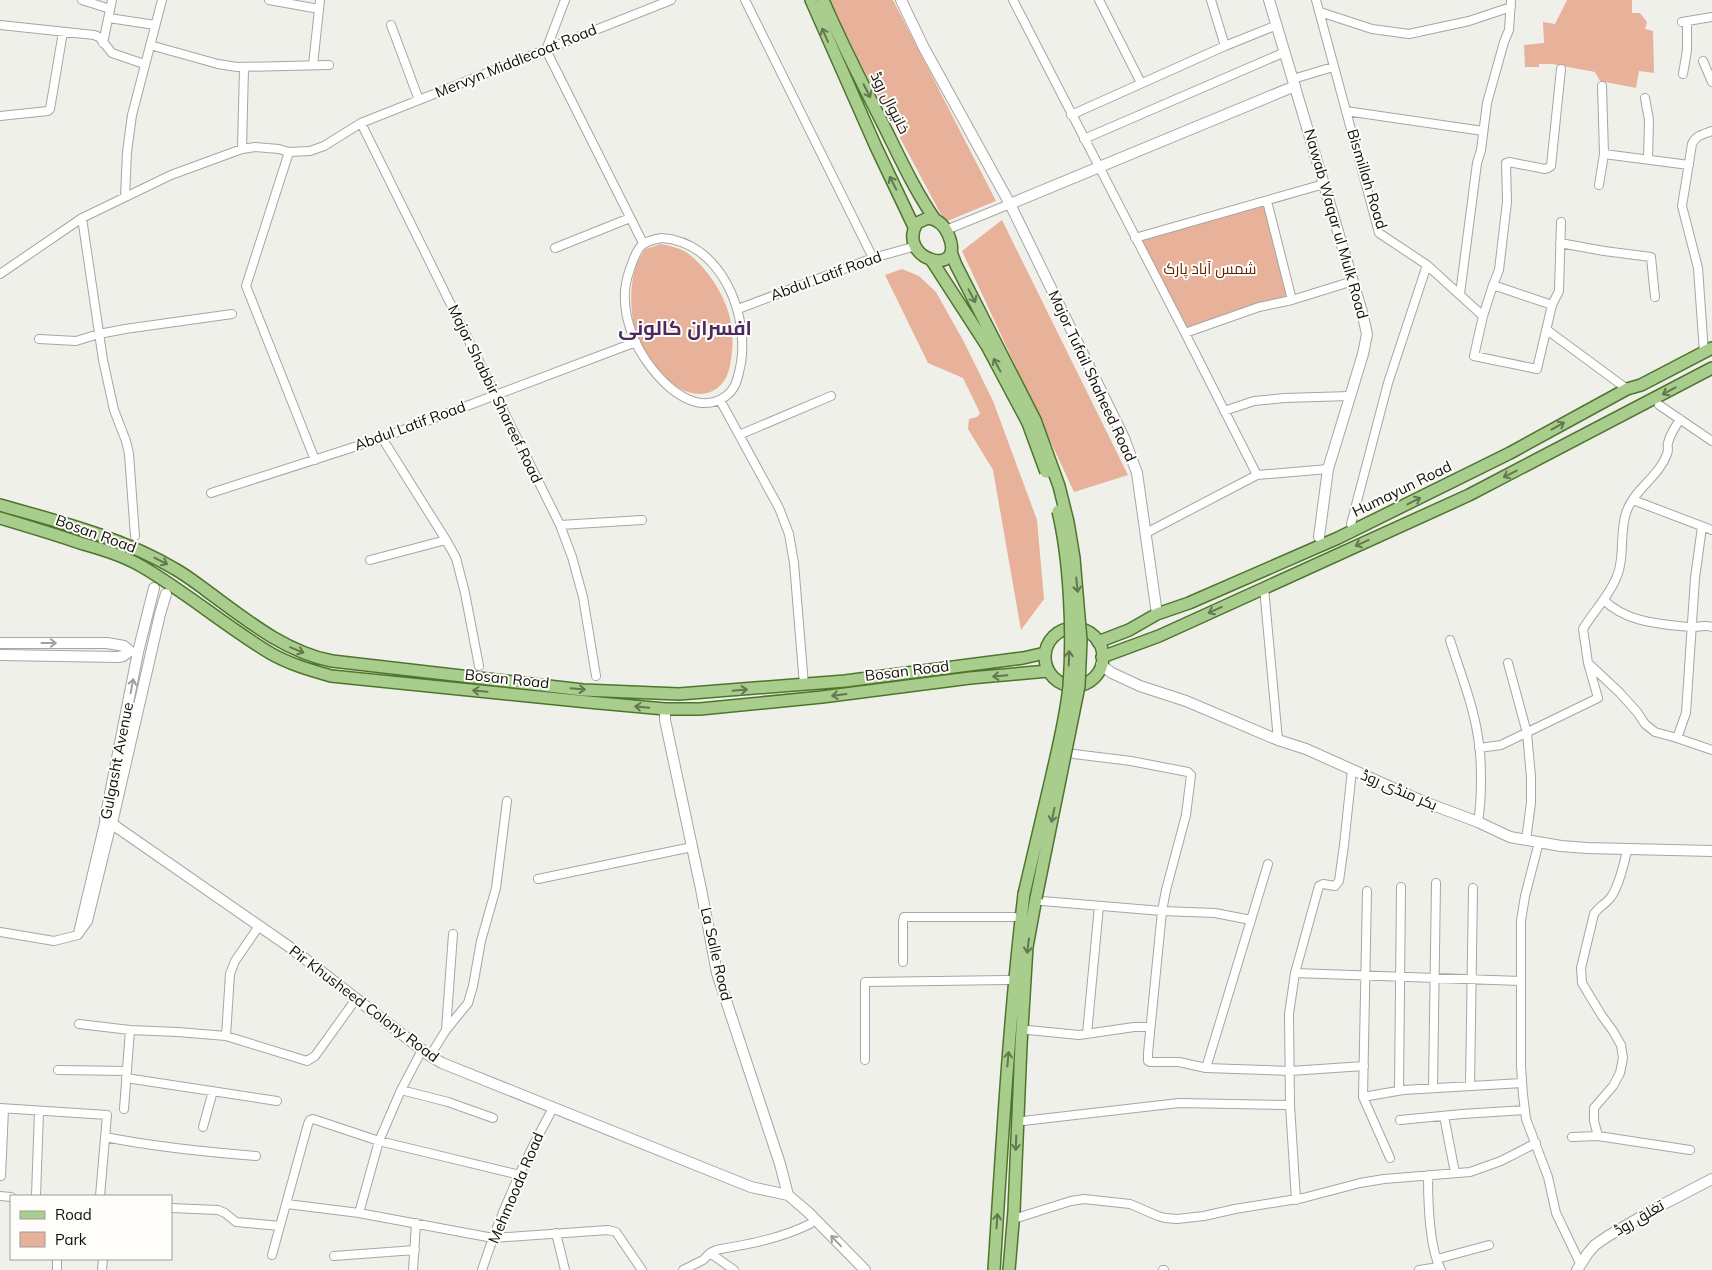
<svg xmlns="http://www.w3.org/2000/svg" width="1712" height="1270" font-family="Mulish,Cairo,sans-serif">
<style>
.green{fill:#e7b19a}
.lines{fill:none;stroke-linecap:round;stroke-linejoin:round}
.street-casing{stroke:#a6a6a2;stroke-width:10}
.secondary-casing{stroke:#a6a6a2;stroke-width:12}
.primary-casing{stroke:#4e752d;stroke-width:14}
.street{stroke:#fff;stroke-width:8}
.secondary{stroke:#fff;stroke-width:10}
.primary{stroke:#a9cd8c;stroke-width:11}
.primary-bridge-casing{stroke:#4e752d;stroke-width:14;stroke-linecap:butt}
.primary-bridge{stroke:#a9cd8c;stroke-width:11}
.oneway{stroke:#637752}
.oneway2{stroke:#9f9f9e}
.labels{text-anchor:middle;stroke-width:4;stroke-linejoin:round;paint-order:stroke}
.street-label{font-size:15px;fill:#0e0e0c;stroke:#fefdf9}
.park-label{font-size:15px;fill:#602200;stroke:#fefdf9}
.district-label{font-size:20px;font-weight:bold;fill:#4f285f;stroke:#fefdf9}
</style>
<rect width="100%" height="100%" fill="#f0f0eb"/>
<path class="green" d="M 830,0 L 893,0 L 996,201 L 945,222 L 859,61 Z
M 1567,0 L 1632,0 L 1632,13 L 1640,13 L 1647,22 L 1645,29 L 1653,31 L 1654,73 L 1639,71 L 1636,88 L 1600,81 L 1595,72 L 1552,64 L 1539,64 L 1539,67 L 1525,67 L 1524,45 L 1544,43 L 1543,22 L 1555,24 Z
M 1265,204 L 1288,297 L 1185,331 L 1137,239 Z
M 1002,220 L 1128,475 L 1074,492 L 962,251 Z
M 661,244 C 670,246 679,248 686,252 C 703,264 718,285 725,303 C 733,321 734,341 731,359 C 729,372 727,381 716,389 C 685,409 647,364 637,337 C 630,317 629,286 636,266 C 638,260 642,254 645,249 Z
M 902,269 L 919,276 L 936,292 L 964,342 L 993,401 L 1037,520 L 1044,599 L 1021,630 L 993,470 L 968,429 L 969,419 L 977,417 L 980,413 L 963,378 L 928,363 L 885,275 Z"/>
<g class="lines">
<g class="street-casing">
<path id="street" d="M 82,0 L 110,9
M 269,0 L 319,9
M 565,0 L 546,50 L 643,243
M 745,0 L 873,258
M 1013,0 L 1185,333 L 1257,475
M 1099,0 L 1141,83
M 1211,0 L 1225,46
M 1316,0 L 1379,233 L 1427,265 L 1483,316
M 1320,12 L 1372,29 L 1409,34 L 1469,21 L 1511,7
M 109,18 L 155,25
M 1682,22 L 1712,17
M 0,25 L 94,35 L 99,37 L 112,53 L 144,64
M 391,25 L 419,100
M 103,43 L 112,0
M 150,45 L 218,64 L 237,67 L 329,65
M 1703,61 L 1712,82
M 313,65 L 320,0
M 1683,74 L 1687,50 L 1687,21
M 1293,79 L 1333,67
M 1645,98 L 1649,120 L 1648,159
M 1346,111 L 1483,131
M 1071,115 L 1225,46 L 1277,25
M 0,116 L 48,111 L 50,109 L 63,32
M 361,123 L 560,525 L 572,557 L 583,597 L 596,676
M 1084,139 L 1285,52
M 242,149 L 244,68
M 289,152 L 246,286 L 315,460
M 1604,154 L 1689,165
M 1599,185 L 1604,154 L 1602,86
M 125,197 L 127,152 L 132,115 L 162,0
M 1267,201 L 1292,300
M 82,218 L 103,360 L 114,410 L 126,441 L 129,454 L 135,536
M 946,230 L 1010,204
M 662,238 C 720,242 749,312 741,363 C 738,376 737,388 726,396 C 689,423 644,366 633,336 C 624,314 622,290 630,269 C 637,248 640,241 662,238 Z
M 1135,238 L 1324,184
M 1560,243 L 1604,251 L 1651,257 L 1655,297
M 555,248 L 630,218
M 0,274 L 82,218 L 171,175 L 242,149 L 255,147 L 279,149 L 289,152 L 310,151 L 324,146 L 361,123 L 671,0
M 1493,285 L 1499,270 L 1507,202 L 1506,163 L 1509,162 L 1545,169 L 1548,168 L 1551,166 L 1561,69
M 1493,285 L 1552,305 L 1537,369 L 1474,356 L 1483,316 Z
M 1460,294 L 1477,163 L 1481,150 L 1487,103 L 1504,42 L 1509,30 L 1511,0
M 1552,305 L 1559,291 L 1561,222
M 738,309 L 873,258 L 916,246
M 1547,330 L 1627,389
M 1185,333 L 1259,307 L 1292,300 L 1353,281
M 39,339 L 76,341 L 99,334 L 125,329 L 232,314
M 1704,353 L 1698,268 L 1682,206 L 1692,144 C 1696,135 1704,134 1712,131
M 720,400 L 779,508 L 789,534 L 794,563 L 804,685
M 1659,405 L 1712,441
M 1224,411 L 1254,401 L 1284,398 L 1350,396
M 739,435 L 831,396
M 382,438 L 446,540 L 456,558 L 465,593 L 479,666
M 211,493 L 382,438 L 636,342
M 1633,500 L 1712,530
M 1351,524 L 1388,383 L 1427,265
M 560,525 L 642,520
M 1146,533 L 1257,475 L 1328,469
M 370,560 L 446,540
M 1264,588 L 1278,740
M 1604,600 C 1625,622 1660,624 1689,627 C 1697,628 1705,624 1712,627
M 1450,640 C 1460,672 1473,704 1478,737 C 1482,760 1482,798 1478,822
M 1508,663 L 1527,733 L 1531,777 L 1531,803 L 1526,840
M 1589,664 L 1619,692 L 1637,712 L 1645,724 L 1655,732 L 1677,738 L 1712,750
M 1677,738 L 1686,713 L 1695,578 L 1702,527
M 1479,748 L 1501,745 L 1598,698 L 1588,663 L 1583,629 C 1593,612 1614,590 1619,570 C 1624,552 1620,531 1626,513 C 1633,490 1659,477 1667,454 C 1669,450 1667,446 1668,443 C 1670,434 1676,426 1680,419
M 1074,754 L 1131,761 L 1188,772 L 1191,775 L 1186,815 L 1166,890 L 1162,911 L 1148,1053 L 1148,1061 L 1150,1062 L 1179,1062 L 1206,1068 L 1290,1071 L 1364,1066
M 1539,842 L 1525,896 L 1521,921 L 1521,1066 L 1523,1095 L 1526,1119 L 1548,1177 L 1556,1213 L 1580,1263
M 538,879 L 692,847
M 1367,891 L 1363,1097 L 1390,1158
M 1042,901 L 1162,911 L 1215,913 L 1251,920
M 0,932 L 54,941 L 78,935 L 88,921 L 112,823
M 78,933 L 105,819
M 903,962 L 903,921 L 904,917 L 1014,917
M 1295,973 L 1521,981
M 79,1024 L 130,1030 L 178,1032 L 226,1036 L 307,1061 L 315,1056 L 356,999
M 446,1030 L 468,1003 L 473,986 L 481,941 L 496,888 L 507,801
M 1028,1030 L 1079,1035 L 1134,1027 L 1150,1027
M 1087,1034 L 1099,906
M 226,1036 L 230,974 L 235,961 L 259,926
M 430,1056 L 446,1030 L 453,934
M 865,1060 L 865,982 L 1008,980
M 1206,1068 L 1268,864
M 58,1070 L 127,1071
M 126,1078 L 277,1101
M 1470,1086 L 1473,888
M 1433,1088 L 1436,883
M 401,1090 L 448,1102 L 493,1118
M 1399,1090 L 1401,887
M 1363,1097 L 1403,1090 L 1522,1083
M 0,1108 L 107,1115 L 100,1196
M 124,1109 L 130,1030
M 1444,1116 L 1455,1173
M 1400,1120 L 1462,1114 L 1525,1110
M 1023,1121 L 1179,1103 L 1290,1105
M 203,1127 L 213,1091
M 1598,1136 L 1594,1121 L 1594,1108 L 1613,1086 L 1620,1073 L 1623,1058 L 1621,1045 L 1613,1031 L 1602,1016 L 1582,983 L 1581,968 L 1594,914 C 1598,907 1606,904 1611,897 C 1618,888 1625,861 1627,850
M 105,1137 C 156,1147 205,1152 256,1156
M 1572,1137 L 1598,1136 L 1690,1150
M 1428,1175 C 1428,1200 1429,1248 1441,1270
M 1,1176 L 4,1109
M 0,1196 L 11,1197
M 36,1196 L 39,1111
M 1296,1200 L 1290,1105 L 1289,1014 L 1295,973 L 1319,886 L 1323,884 L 1335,886 L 1339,881 L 1344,845 L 1352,770
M 287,1204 L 359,1213 L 493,1238 L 608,1230 L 616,1232 L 642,1270
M 171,1208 L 218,1210 L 225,1213 L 236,1222 L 280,1226
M 359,1213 L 379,1141 L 401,1090 L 422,1050
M 1017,1218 L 1071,1201 L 1084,1199 L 1130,1204 L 1158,1216 L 1165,1218 L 1177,1219 L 1204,1216 L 1235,1209 L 1303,1198 L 1360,1183 L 1384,1179 L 1470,1172 L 1501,1161 L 1536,1143
M 556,1233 L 565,1270
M 710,1253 L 734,1270
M 272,1255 L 308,1124 L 310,1120 L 313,1119 L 379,1141 L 520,1175
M 334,1256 L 415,1250
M 1437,1259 L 1489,1245
M 57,1270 L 57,1259
M 102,1270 L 103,1259
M 413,1270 L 416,1223
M 482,1270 C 500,1214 525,1159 553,1108
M 683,1270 L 703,1260 L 710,1253 L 716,1250 C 750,1244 779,1239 810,1224
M 1163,1270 L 1164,1270
M 1419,1270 L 1439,1267"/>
</g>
<g class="secondary-casing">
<path id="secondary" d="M 901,0 L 924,48 L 1010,204 L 1295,86
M 1269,0 L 1362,312 L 1367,334 L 1363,354 L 1328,469 L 1319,537
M 1010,204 L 1124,438 L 1137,473 L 1157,614
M 154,588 L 138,652 L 105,819 L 291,948 L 430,1056 L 442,1063 L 751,1187 L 788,1195 L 808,1212 L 865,1270
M 0,643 L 107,643 L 124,646 L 130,651 L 123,656 L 118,657 L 0,655
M 1101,665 L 1112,673 L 1140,686 L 1186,701 L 1278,740 L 1306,749 L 1422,801 L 1478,822 L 1510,837 L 1561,846 L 1587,848 L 1712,851
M 665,709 L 665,720 L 701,889 L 717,973 L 780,1164 L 788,1195
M 112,823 L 160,614 L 166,594
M 1577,1270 L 1588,1253 L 1595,1245 L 1608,1236 L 1658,1207 L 1712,1179"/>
</g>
<g class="primary-casing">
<path id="primary" d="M 811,0 L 876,147 L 914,227
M 823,0 C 841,42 862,83 883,124 C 899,156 914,189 934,218
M 928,218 C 937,219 944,225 948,234 C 968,280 895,260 917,223 Z
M 951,252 L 956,265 L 1035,420
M 932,261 L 987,346 L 1028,423
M 0,505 C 60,522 121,537 175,569 C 186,575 196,583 207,591 C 245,619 285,652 332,661 L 583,690 L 679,694 L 845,681 L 1023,658 L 1045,653
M 0,518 C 27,526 54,534 80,543 C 101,549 122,555 141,566 C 186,592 225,626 270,653 C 289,664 310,670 331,676 L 588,702 L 665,709 L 700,709 L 822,697 L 970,678 L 1048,671
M1045 657a29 29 0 1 1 58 0a29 29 0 1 1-58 0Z
M 1098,642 L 1129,630 L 1157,614 L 1189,603 L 1338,538 L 1510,453 L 1627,389 L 1641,385 L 1712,348
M 1102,657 L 1159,636 L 1469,495 L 1712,368
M 994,1270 C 1002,1145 1009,1019 1024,894
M 1009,1270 L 1014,1211 L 1021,1045 L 1027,947 L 1036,898"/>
</g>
<use href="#street" class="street"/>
<use href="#secondary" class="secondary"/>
<use href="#primary" class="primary"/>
<g class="primary-bridge-casing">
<path id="primary-bridge" d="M 1035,420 L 1059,486 L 1068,522 L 1074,558 L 1081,640 L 1079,686 L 1036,898
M 1028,423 L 1046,472
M 1024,894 C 1033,856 1042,817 1051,779 C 1058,748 1066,717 1069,686 C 1073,634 1070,561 1058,511"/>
</g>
<use href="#primary-bridge" class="primary-bridge"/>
</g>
<defs><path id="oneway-shaft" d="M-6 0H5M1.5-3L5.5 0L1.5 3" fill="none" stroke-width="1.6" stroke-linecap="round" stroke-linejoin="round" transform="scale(1.25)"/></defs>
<g class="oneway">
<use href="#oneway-shaft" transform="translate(825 35) rotate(-114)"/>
<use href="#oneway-shaft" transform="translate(867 91) rotate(63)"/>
<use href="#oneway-shaft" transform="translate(893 183) rotate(-117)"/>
<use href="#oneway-shaft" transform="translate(972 296) rotate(62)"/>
<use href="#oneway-shaft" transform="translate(997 365) rotate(-118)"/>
<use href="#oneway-shaft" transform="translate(1669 391) rotate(152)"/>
<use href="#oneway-shaft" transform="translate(1558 426) rotate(-29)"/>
<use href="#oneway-shaft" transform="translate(1510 474) rotate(153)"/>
<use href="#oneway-shaft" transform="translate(1414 501) rotate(-27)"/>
<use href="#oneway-shaft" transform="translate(1362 543) rotate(156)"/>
<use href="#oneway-shaft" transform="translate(161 561) rotate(27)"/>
<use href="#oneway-shaft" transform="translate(1077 585) rotate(84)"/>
<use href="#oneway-shaft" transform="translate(1215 610) rotate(155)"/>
<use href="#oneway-shaft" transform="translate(297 650) rotate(22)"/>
<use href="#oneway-shaft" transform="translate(1069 658) rotate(-88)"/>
<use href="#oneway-shaft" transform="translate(1000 676) rotate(175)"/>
<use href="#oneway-shaft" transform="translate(578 689) rotate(5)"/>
<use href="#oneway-shaft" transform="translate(740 690) rotate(-5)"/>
<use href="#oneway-shaft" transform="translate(480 691) rotate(-175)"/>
<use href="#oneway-shaft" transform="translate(839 695) rotate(173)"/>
<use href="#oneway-shaft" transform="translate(642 707) rotate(-175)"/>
<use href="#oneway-shaft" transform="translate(1053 815) rotate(102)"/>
<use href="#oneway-shaft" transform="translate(1028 946) rotate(97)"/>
<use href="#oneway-shaft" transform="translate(1008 1059) rotate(-85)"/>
<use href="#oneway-shaft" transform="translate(1016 1143) rotate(92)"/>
<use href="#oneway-shaft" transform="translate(997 1221) rotate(-86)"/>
</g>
<g class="oneway2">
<use href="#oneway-shaft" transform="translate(49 643)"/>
<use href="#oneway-shaft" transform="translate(132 686) rotate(-79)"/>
<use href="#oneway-shaft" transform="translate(836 1241) rotate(-134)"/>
</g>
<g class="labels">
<g class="street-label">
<text transform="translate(516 61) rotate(-22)" y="5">Mervyn Middlecoat Road</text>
<text transform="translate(890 103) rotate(63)" y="5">خانیوال روڈ</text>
<text transform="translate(1367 179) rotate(73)" y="5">Bismillah Road</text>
<text transform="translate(1336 224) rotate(74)" y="5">Nawab Waqar ul Mulk Road</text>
<text transform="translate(826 276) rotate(-20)" y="5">Abdul Latif Road</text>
<text transform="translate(1092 376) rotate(65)" y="5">Major Tufail Shaheed Road</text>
<text transform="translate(495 394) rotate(64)" y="5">Major Shabbir Shareef Road</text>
<text transform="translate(410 426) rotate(-20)" y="5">Abdul Latif Road</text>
<text transform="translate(1402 489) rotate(-26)" y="5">Humayun Road</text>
<text transform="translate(96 534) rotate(20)" y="5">Bosan Road</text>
<text transform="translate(907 671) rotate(-7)" y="5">Bosan Road</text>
<text transform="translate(507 679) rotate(6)" y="5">Bosan Road</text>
<text transform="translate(117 761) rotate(-79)" y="5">Gulgasht Avenue</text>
<text transform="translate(1399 790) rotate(23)" y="5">بکر منڈی روڈ</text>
<text transform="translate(716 954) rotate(77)" y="5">La Salle Road</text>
<text transform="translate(364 1004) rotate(37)" y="5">Pir Khusheed Colony Road</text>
<text transform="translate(516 1188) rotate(-67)" y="5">Mehmooda Road</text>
<text transform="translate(1639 1218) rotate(-30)" y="5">تغلق روڈ</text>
</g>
<g class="park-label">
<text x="1210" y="274">شمس آباد پارک</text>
</g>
<g class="district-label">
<text x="685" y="335">افسران کالونی</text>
</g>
</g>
<rect x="10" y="1195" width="162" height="65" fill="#fefdf9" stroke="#9e9d9a"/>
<rect x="20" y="1211" width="25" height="8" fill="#a9cd8c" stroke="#9e9d9a"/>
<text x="55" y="1220" font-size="15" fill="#0e0e0c">Road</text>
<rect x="20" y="1232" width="25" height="15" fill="#e7b19a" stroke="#9e9d9a"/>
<text x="55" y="1245" font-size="15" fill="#0e0e0c">Park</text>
</svg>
